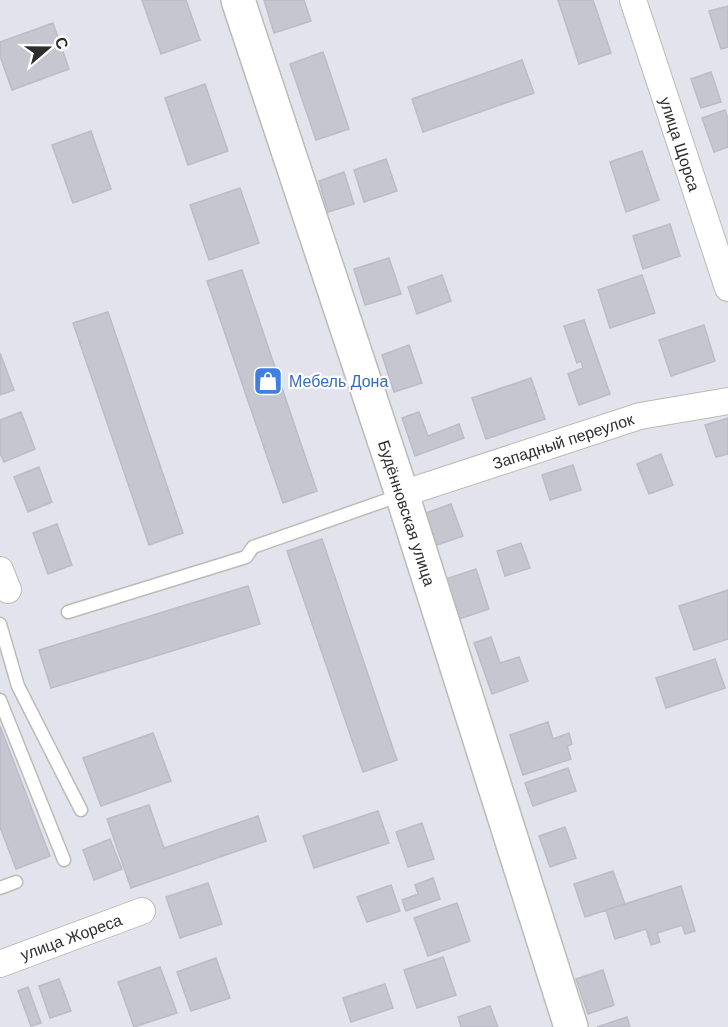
<svg xmlns="http://www.w3.org/2000/svg" width="728" height="1027" font-family="Helvetica,sans-serif">
<style>
.building{fill:#c6c6d0;stroke:#bcbcc9;stroke-width:1.5}
.lines{fill:none;stroke-linecap:round;stroke-linejoin:round}
.lane-casing{stroke:#babcb3;stroke-width:15}
.street-casing{stroke:#babcb3;stroke-width:28}
.secondary-casing{stroke:#babcb3;stroke-width:36}
.lane{stroke:#fff;stroke-width:12}
.street{stroke:#fff;stroke-width:26}
.secondary{stroke:#fff;stroke-width:33}
.labels{text-anchor:middle;stroke-width:4.5;stroke-linejoin:round;paint-order:stroke}
.street-label{font-size:16px;fill:#2e2e2e;stroke:#fff}
.shop-label{font-size:16px;fill:#366cbe;stroke:#fff;text-anchor:start}
</style>
<rect width="100%" height="100%" fill="#e2e3ed"/>
<path class="building" d="M 142,0 L 186,0 L 200,40 L 161,54 Z
M 264,0 L 304,0 L 311,21 L 274,33 Z
M 558,0 L 593,0 L 611,53 L 579,64 Z
M 728,6 L 728,47 L 721,49 L 709,11 Z
M 53,23 L 69,69 L 12,90 L 0,56 L 0,42 Z
M 323,52 L 349,129 L 316,140 L 290,64 Z
M 522,60 L 534,93 L 423,132 L 412,99 Z
M 711,72 L 721,102 L 701,108 L 691,79 Z
M 205,84 L 228,151 L 188,165 L 165,98 Z
M 725,110 L 728,119 L 728,147 L 714,152 L 702,118 Z
M 91,131 L 111,189 L 73,203 L 52,145 Z
M 642,151 L 659,200 L 626,212 L 610,162 Z
M 386,159 L 397,191 L 364,202 L 354,170 Z
M 344,172 L 354,204 L 328,212 L 319,181 Z
M 240,188 L 259,243 L 209,260 L 190,205 Z
M 670,224 L 680,256 L 643,269 L 633,236 Z
M 389,258 L 401,294 L 365,305 L 354,269 Z
M 242,270 L 317,491 L 283,503 L 207,281 Z
M 442,275 L 451,301 L 417,314 L 408,287 Z
M 642,275 L 655,313 L 610,328 L 598,290 Z
M 108,312 L 183,533 L 149,545 L 73,323 Z
M 584,320 L 610,394 L 579,405 L 568,374 L 583,368 L 581,361 L 577,363 L 564,326 Z
M 704,325 L 715,361 L 671,376 L 659,340 Z
M 409,345 L 422,383 L 394,392 L 382,355 Z
M 0,353 L 14,390 L 0,395 Z
M 531,378 L 545,419 L 486,439 L 472,398 Z
M 21,412 L 35,449 L 4,462 L 0,453 L 0,420 Z
M 419,412 L 428,436 L 459,424 L 464,438 L 415,456 L 402,418 Z
M 728,418 L 728,454 L 716,457 L 705,425 Z
M 661,454 L 673,485 L 649,494 L 637,464 Z
M 573,465 L 581,490 L 550,500 L 542,475 Z
M 39,467 L 52,502 L 28,512 L 14,477 Z
M 451,504 L 463,536 L 437,545 L 426,513 Z
M 57,524 L 72,565 L 48,574 L 33,533 Z
M 322,539 L 397,760 L 363,772 L 287,551 Z
M 521,543 L 530,568 L 505,576 L 497,551 Z
M 476,569 L 489,609 L 459,619 L 446,579 Z
M 248,586 L 260,624 L 51,688 L 39,650 Z
M 728,590 L 728,639 L 694,650 L 679,606 Z
M 491,637 L 500,663 L 519,657 L 528,681 L 492,694 L 474,643 Z
M 715,659 L 725,688 L 666,708 L 656,678 Z
M 548,722 L 553,739 L 569,733 L 572,744 L 567,746 L 571,759 L 523,775 L 510,735 Z
M 0,726 L 50,856 L 16,869 L 0,827 Z
M 153,733 L 171,781 L 101,806 L 83,758 Z
M 568,768 L 576,791 L 533,806 L 525,783 Z
M 149,805 L 164,848 L 258,816 L 266,841 L 131,888 L 107,819 Z
M 378,811 L 389,843 L 314,868 L 303,836 Z
M 422,823 L 434,859 L 408,867 L 396,832 Z
M 565,827 L 576,858 L 550,867 L 539,836 Z
M 110,839 L 122,869 L 94,880 L 83,850 Z
M 613,871 L 625,904 L 585,917 L 574,884 Z
M 433,878 L 440,899 L 406,911 L 402,900 L 418,894 L 415,885 Z
M 208,883 L 222,924 L 180,938 L 166,897 Z
M 391,885 L 400,911 L 367,922 L 357,897 Z
M 681,886 L 695,931 L 685,934 L 682,925 L 657,933 L 660,942 L 651,945 L 646,929 L 615,939 L 606,910 Z
M 457,903 L 470,941 L 428,956 L 414,918 Z
M 443,957 L 456,995 L 417,1008 L 404,970 Z
M 216,958 L 230,998 L 191,1011 L 177,972 Z
M 160,967 L 177,1013 L 134,1027 L 118,982 Z
M 603,970 L 614,1005 L 588,1014 L 576,979 Z
M 59,979 L 71,1011 L 50,1018 L 39,986 Z
M 385,984 L 393,1008 L 351,1022 L 343,998 Z
M 28,987 L 41,1023 L 31,1026 L 18,991 Z
M 490,1006 L 498,1027 L 461,1027 L 458,1017 Z
M 627,1017 L 630,1027 L 597,1027 Z"/>
<g class="lines">
<g class="lane-casing">
<path id="lane" d="M 68,612 L 246,557 L 253,547 L 401,495
M 0,624 L 18,686 L 81,810
M 0,700 L 64,860
M 0,888 L 16,882"/>
</g>
<g class="street-casing">
<path id="street" d="M 633,0 L 728,288
M 402,494 L 640,416 L 728,401
M 0,570 L 8,590
M 0,964 L 142,911"/>
</g>
<g class="secondary-casing">
<path id="secondary" d="M 238,0 L 402,494 L 571,1027"/>
</g>
<use href="#lane" class="lane"/>
<use href="#street" class="street"/>
<use href="#secondary" class="secondary"/>
</g>
<defs>
<g id="shop-square" transform="scale(1.5)"><rect x="-9" y="-9" width="18" height="18" rx="4" fill="#3f7fe0" stroke="#fff"/><path d="M-5-2.5h2.3a2.7 3.5 0 0 1 5.4 0H5L5.5 6h-11ZM-1.5-2.5h3a1.5 2.3 0 0 0-3 0Z" fill="#fff"/></g>
</defs>
<g fill-rule="evenodd">
<use href="#shop-square" x="268" y="381"/>
</g>
<g class="labels">
<g class="street-label">
<text transform="translate(680 144) rotate(72)" y="6">улица Щорса</text>
<text transform="translate(563 441) rotate(-18)" y="6">Западный переулок</text>
<text transform="translate(407 513) rotate(72)" y="6">Будённовская улица</text>
<text transform="translate(71 937) rotate(-20)" y="6">улица Жореса</text>
</g>
<g class="shop-label">
<text x="289" y="387">Мебель Дона</text>
</g>
</g>
<g transform="translate(48 48) rotate(70)" stroke="#ffffff" stroke-width="4.5" paint-order="stroke">
<path d="M0-4.5L10 22L0 15L-10 22Z" fill="#2e2e2e"/>
<text y="-9" font-size="16" font-weight="bold" text-anchor="middle" fill="#2e2e2e">С</text>
</g>
</svg>
